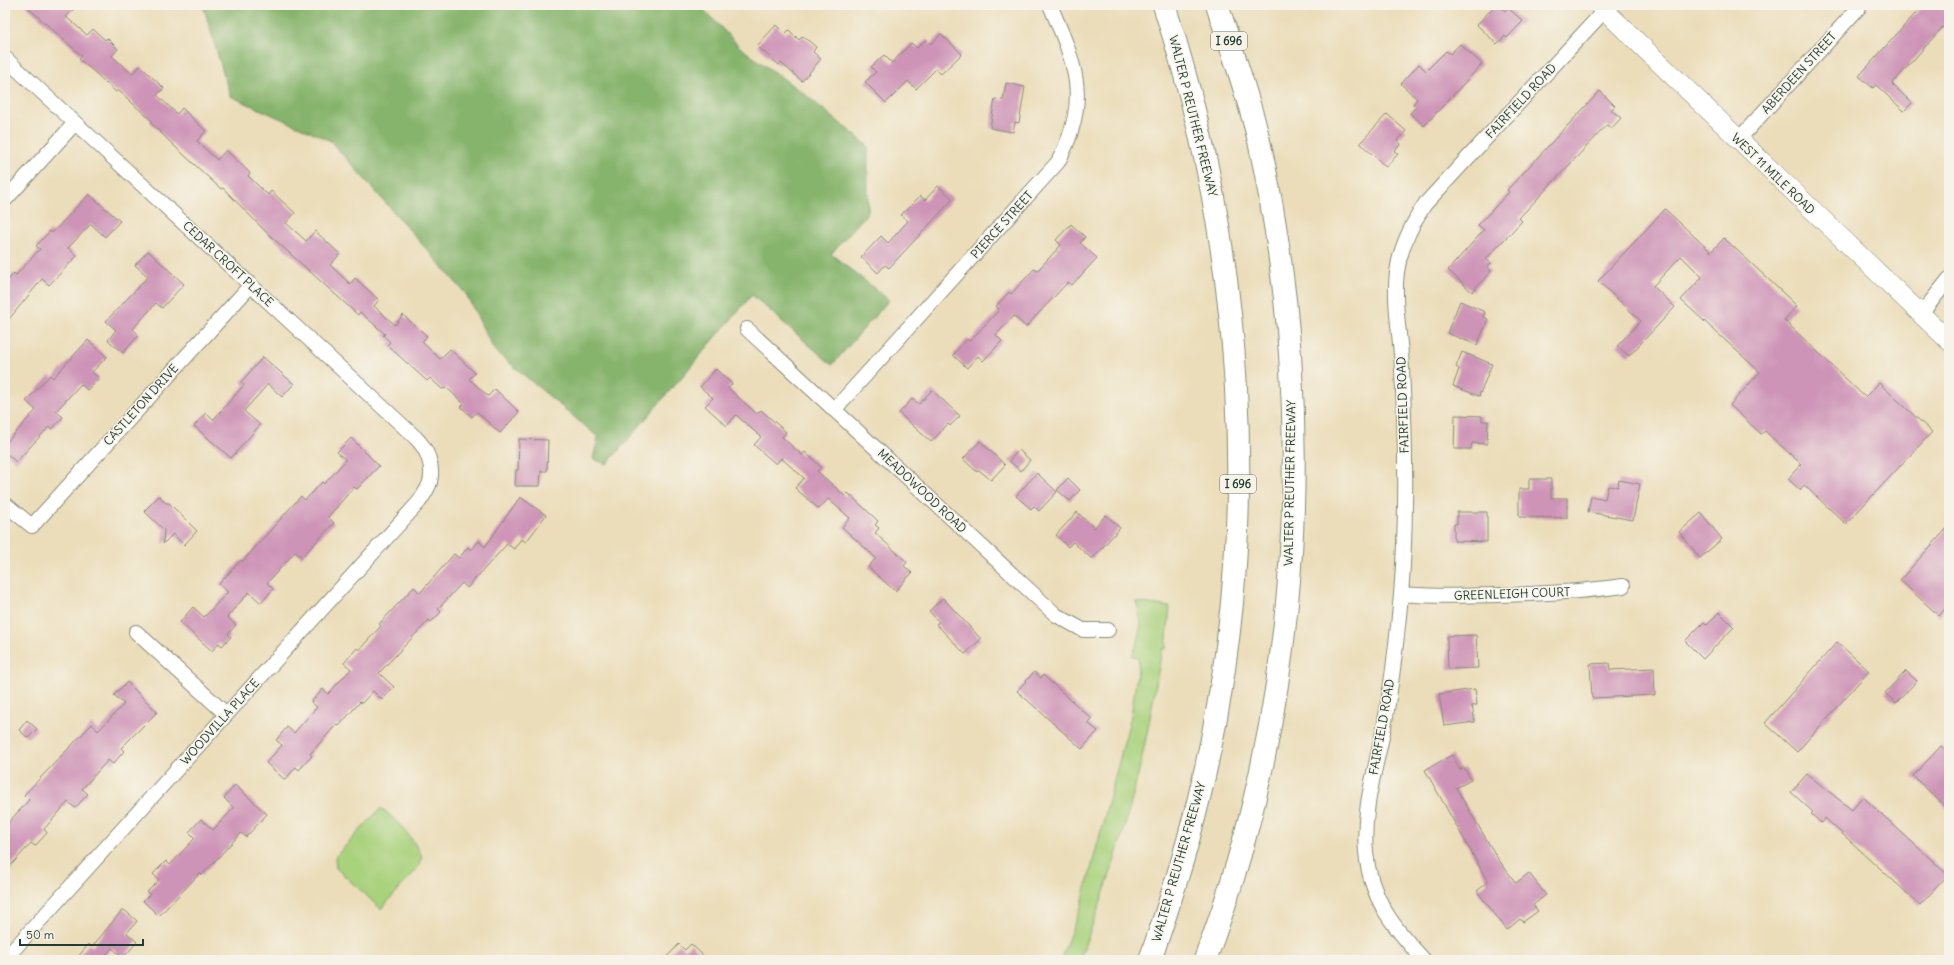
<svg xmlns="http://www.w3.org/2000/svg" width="1954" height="965" font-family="Delius,sans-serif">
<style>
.green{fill:#a9d27d;stroke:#648858}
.forest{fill:#86b46c;stroke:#527850}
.building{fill:#ce94b7}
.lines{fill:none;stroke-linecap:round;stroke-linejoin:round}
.minor-casing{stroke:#858d76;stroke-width:16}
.secondary-casing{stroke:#858d76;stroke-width:20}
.motorway-casing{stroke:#858d76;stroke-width:24}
.minor{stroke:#fff;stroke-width:14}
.secondary{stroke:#fff;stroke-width:19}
.motorway{stroke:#fff;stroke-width:22}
.labels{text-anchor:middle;stroke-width:3;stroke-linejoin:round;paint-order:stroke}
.shield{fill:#f7f3e8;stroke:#60746a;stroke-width:1}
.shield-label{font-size:11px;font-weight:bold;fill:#1f3d34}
.street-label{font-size:12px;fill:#1f3d34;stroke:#f7f3e8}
</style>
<rect width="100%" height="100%" fill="#f7f3e8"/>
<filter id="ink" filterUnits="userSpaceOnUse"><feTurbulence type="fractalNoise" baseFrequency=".025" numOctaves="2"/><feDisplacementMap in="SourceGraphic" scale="8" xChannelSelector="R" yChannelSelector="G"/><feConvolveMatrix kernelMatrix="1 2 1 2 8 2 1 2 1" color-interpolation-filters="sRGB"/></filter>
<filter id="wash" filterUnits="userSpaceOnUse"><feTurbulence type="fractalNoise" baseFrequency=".012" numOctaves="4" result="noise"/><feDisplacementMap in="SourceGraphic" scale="16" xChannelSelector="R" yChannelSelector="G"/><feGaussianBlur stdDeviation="0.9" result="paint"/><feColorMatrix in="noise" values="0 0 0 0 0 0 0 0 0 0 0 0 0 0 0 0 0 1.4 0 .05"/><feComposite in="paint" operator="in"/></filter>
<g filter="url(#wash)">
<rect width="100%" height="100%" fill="#ebddb9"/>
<path class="green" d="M 1136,602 L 1170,607 L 1166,649 L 1162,649 C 1155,688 1149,728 1140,766 C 1125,832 1104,897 1079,960 L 1060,960 L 1081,907 L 1131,716 L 1139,660 L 1132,655 C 1142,636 1143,622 1136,602 Z
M 381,808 C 399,822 411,836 422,856 L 418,868 L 381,909 L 336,868 L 335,857 Z"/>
<path class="forest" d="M 203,5 L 699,5 L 742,49 L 806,95 L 868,146 L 868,212 L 831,254 L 889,300 L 832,365 L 752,295 L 607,464 L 593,459 L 598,437 L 494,350 L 466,294 L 331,141 L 230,96 Z"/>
<g id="blocks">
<path class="building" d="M 25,5 L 77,5 L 66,17 L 87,35 L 93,29 L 105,40 L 107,38 L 118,49 L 112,56 L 132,74 L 140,66 L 164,88 L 157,95 L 177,114 L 182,108 L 206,131 L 197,141 L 217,160 L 226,150 L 250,173 L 248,176 L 268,195 L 271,191 L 295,213 L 286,223 L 306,241 L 315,231 L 340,254 L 330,265 L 350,284 L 355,278 L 379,300 L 374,306 L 395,325 L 403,315 L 427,336 L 422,342 L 440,359 L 450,349 L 475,373 L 469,379 L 488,396 L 495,389 L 519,412 L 500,433 L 477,412 L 472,417 L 461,407 L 464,404 L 447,388 L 442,389 L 430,378 L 427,381 L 387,345 L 390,342 L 383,335 L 385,334 L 360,312 L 358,315 L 265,231 L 223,188 L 221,189 L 168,140 L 151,123 L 152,121 L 118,90 L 116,92 L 92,70 L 79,59 L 82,56 Z
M 1495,5 L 1498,5 L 1505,11 L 1508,8 L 1523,21 L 1507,38 L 1505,36 L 1497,44 L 1477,25 Z
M 1923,5 L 1949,5 L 1949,20 L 1892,84 L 1912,103 L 1904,111 L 1876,85 L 1873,88 L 1859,76 Z
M 776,25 L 785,34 L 789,30 L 799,40 L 803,36 L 816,47 L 813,52 L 821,59 L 802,81 L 781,63 L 779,65 L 757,46 Z
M 941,34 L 962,54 L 941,74 L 936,69 L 916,89 L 908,81 L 886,103 L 865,82 L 876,72 L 871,67 L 884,55 L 892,63 L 911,43 L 917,48 L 926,39 L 931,44 Z
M 1460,44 L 1482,64 L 1424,126 L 1410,113 L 1416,107 L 1413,104 L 1417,99 L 1401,84 L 1419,64 L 1426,71 L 1446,51 L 1450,54 Z
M 1006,83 L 1025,87 L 1019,123 L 1015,122 L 1013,132 L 990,128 L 995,99 L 1003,100 Z
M 1600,91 L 1615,106 L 1611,110 L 1621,118 L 1611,129 L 1607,125 L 1519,218 L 1522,221 L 1486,259 L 1491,263 L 1487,267 L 1491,271 L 1472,292 L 1448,270 L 1484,230 L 1478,225 L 1509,192 L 1507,190 Z
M 1387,114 L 1406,131 L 1397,140 L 1401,144 L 1394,151 L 1398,154 L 1386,167 L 1360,143 Z
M 938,186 L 953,199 L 889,268 L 885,265 L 878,273 L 861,257 L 881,236 L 888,243 L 908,221 L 901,215 L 920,196 L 925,200 Z
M 89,194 L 120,221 L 105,237 L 91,224 L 68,248 L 77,256 L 49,285 L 42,279 L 5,324 L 5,284 L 14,273 L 16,275 L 40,249 L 36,246 L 50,231 L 52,233 Z
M 1665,209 L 1711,252 L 1724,238 L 1797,306 L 1784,320 L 1865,397 L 1879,383 L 1932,432 L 1846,524 L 1804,485 L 1800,490 L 1788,479 L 1801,464 L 1765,431 L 1761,434 L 1730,405 L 1760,372 L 1681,300 L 1702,277 L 1681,256 L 1653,286 L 1675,307 L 1629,356 L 1617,346 L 1641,321 L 1598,281 Z
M 1071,224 L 1085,237 L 1080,243 L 1097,258 L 1072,285 L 1068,282 L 1026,327 L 1014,316 L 996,335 L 1002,341 L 983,361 L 978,356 L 967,368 L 953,355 L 967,339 L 970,341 L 999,310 L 996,306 L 1009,292 L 1011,294 L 1034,269 L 1037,271 L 1061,245 L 1056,240 Z
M 148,251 L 184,284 L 162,308 L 156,303 L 133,329 L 139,335 L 123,353 L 108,340 L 116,330 L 106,321 L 148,277 L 135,265 Z
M 1460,301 L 1485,312 L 1483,317 L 1488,319 L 1477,345 L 1447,333 Z
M 88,340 L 107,357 L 92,372 L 99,378 L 87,390 L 81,384 L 56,411 L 63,417 L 52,429 L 49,427 L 16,462 L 5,452 L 5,444 L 36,410 L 26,401 L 50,375 L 53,378 Z
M 1462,352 L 1492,364 L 1479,396 L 1453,386 L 1459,369 L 1456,367 Z
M 263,357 L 294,384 L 282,397 L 268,384 L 244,411 L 260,425 L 231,458 L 194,426 L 206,413 L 213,420 L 244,385 L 241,382 Z
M 716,369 L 732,384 L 728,388 L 757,414 L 761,410 L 786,432 L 782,437 L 802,455 L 805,452 L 821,467 L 817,471 L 845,496 L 848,493 L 878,521 L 875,525 L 879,528 L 875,533 L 907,562 L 904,566 L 912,573 L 895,591 L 868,567 L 876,558 L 842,527 L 850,518 L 828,499 L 819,509 L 795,488 L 804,478 L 781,458 L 776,464 L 754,445 L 761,437 L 736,415 L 727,426 L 705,406 L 713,398 L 700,387 Z
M 932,390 L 960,416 L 950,426 L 948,424 L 931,442 L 899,413 L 912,399 L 919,404 Z
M 1455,415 L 1482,416 L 1482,421 L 1488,421 L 1487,444 L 1472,443 L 1471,449 L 1454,449 Z
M 351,438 L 379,466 L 357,489 L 354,487 L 328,517 L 334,523 L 302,557 L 295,552 L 267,583 L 273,589 L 261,603 L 249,592 L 227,617 L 236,625 L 228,634 L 231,637 L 222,646 L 219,643 L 212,651 L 180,622 L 193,607 L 204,617 L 228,592 L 219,584 L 241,560 L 242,562 L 301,496 L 305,500 L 322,482 L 324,484 L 346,460 L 337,452 Z
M 519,439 L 548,440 L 547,471 L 541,471 L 540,486 L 515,486 L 516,470 L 518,470 Z
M 980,441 L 1005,465 L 991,480 L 979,470 L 977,472 L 963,459 Z
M 1019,450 L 1030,460 L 1021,471 L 1009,461 Z
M 1037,473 L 1057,492 L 1039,511 L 1034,506 L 1031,509 L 1016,496 Z
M 1068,478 L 1080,490 L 1070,501 L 1057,490 Z
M 1529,479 L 1551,479 L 1551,498 L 1567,498 L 1567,518 L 1519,517 L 1519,489 L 1529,489 Z
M 1619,480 L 1640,484 L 1633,520 L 1588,512 L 1591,496 L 1605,499 L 1608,486 L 1618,487 Z
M 159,496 L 166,503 L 169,503 L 197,531 L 184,545 L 173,534 L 163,544 L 164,530 L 144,511 Z
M 520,497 L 546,515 L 526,542 L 521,539 L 514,549 L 507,544 L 467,588 L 462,583 L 438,609 L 441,612 L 431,622 L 429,620 L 379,673 L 394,687 L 382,700 L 373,691 L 362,703 L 360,702 L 339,726 L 337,724 L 310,754 L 312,756 L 299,770 L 296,767 L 285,780 L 266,763 L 282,745 L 276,740 L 287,727 L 294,733 L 317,707 L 311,702 L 323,689 L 328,694 L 351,669 L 344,663 L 357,648 L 359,650 L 381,626 L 379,624 L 414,587 L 420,593 L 454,554 L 459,558 L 468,547 L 471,550 L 479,541 L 485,547 Z
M 1077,512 L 1094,528 L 1106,515 L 1120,528 L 1092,559 L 1073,542 L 1068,547 L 1056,535 Z
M 1457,512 L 1487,512 L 1487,542 L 1454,541 L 1454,524 L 1457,524 Z
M 1701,513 L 1722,539 L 1700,558 L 1679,532 Z
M 1949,526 L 1949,604 L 1939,616 L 1900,580 Z
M 943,598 L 981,639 L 965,654 L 936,624 L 939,622 L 929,611 Z
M 1719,612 L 1734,627 L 1703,659 L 1685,641 L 1704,622 L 1707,625 Z
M 1476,635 L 1478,668 L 1448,669 L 1447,636 Z
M 1837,642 L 1869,671 L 1797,752 L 1765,723 Z
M 1609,663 L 1610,670 L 1654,668 L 1655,695 L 1592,698 L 1590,664 Z
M 1906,671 L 1917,681 L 1896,703 L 1885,693 Z
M 1034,672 L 1041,678 L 1043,675 L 1092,719 L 1088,723 L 1098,731 L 1082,749 L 1017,691 Z
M 127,682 L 157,712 L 121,748 L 124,751 L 113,764 L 108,760 L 82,789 L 88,794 L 75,808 L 68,802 L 44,829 L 47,833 L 35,846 L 31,843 L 5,872 L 5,826 L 29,800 L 24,795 L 92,724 L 98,731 L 124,704 L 114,695 Z
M 1475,689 L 1477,705 L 1472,706 L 1475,722 L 1444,726 L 1439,694 Z
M 27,720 L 37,729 L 28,738 L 19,730 Z
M 1941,746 L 1949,753 L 1949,810 L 1913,776 Z
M 1452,755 L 1460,770 L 1464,767 L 1471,780 L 1456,788 L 1498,859 L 1516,883 L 1529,873 L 1546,895 L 1533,905 L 1538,911 L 1523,922 L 1520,919 L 1507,930 L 1477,891 L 1488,882 L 1425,770 Z
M 1807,774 L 1852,810 L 1863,797 L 1948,875 L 1920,905 L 1825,818 L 1821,823 L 1811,814 L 1813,812 L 1791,792 Z
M 235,785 L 267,814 L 246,837 L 241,833 L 202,875 L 200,873 L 159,916 L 143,901 L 150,894 L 147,892 L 159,880 L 153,874 L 166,861 L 170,865 L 195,838 L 189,832 L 201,819 L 213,830 L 234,808 L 224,798 Z
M 123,909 L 137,921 L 127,933 L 137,942 L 123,958 L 112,948 L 104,957 L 107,960 L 75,960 L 89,944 L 92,947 Z
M 679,944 L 685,950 L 691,944 L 708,960 L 664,960 Z"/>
</g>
</g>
<g filter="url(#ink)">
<use href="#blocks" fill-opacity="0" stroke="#858d76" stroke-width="1"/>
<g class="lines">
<g class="minor-casing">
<path id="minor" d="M 5,58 L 416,438 C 427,449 434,466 430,482 C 428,489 423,496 419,502 L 5,959
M 1738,140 L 1861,5
M 5,200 L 75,123
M 1921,314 L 1949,279
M 747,329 L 1056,615 L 1083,630 L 1108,630
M 834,410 L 1058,162 C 1091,100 1076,65 1050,5
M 5,504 L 32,526 L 251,285
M 1401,594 C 1433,597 1466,596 1498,595 C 1540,594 1581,592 1623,586
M 136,632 L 226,714
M 1424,960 C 1393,927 1370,898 1366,852 C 1362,809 1376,769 1384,727 C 1392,684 1397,639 1401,595 C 1407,520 1406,444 1402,370 C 1401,338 1393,304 1397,272 C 1400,247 1412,224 1425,204 L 1605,10"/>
</g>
<g class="secondary-casing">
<path id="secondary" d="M 1599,5 L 1949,341"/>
</g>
<g class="motorway-casing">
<path id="motorway" d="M 1150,960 C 1172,898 1191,836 1205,772 C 1262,519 1244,251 1164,5
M 1205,960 C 1303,701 1318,410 1259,141 C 1248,95 1232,50 1217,5"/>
</g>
<use href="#minor" class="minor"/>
<use href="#secondary" class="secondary"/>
<use href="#motorway" class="motorway"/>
</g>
</g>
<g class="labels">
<g class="shield">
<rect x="1211" y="32" width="36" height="18" rx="3"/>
<rect x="1220" y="475" width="36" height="18" rx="3"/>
</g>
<g class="shield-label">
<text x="1229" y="45">I 696</text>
<text x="1238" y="488">I 696</text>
</g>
<g class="street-label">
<text transform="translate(1799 73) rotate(-48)" y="4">ABERDEEN STREET</text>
<text transform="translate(1521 101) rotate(-47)" y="4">FAIRFIELD ROAD</text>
<text transform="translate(1193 116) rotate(76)" y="4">WALTER P REUTHER FREEWAY</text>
<text transform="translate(1773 174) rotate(44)" y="4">WEST 11 MILE ROAD</text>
<text transform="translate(1002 225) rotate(-48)" y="4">PIERCE STREET</text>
<text transform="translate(228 264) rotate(43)" y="4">CEDAR CROFT PLACE</text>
<text transform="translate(141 405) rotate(-48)" y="4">CASTLETON DRIVE</text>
<text transform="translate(1403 405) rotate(-92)" y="4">FAIRFIELD ROAD</text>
<text transform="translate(1290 483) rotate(-89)" y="4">WALTER P REUTHER FREEWAY</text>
<text transform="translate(922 491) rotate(43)" y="4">MEADOWOOD ROAD</text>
<text transform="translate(1512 594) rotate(-2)" y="4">GREENLEIGH COURT</text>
<text transform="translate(220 722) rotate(-48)" y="4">WOODVILLA PLACE</text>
<text transform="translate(1382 727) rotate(-80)" y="4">FAIRFIELD ROAD</text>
<text transform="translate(1179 862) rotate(-74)" y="4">WALTER P REUTHER FREEWAY</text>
</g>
</g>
<rect width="1954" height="965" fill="none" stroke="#f7f3e8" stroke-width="20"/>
<path d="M20 939v6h123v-6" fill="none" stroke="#1f3d34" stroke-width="2"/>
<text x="26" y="939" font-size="12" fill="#1f3d34" stroke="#f7f3e8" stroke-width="3" paint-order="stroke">50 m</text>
</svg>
